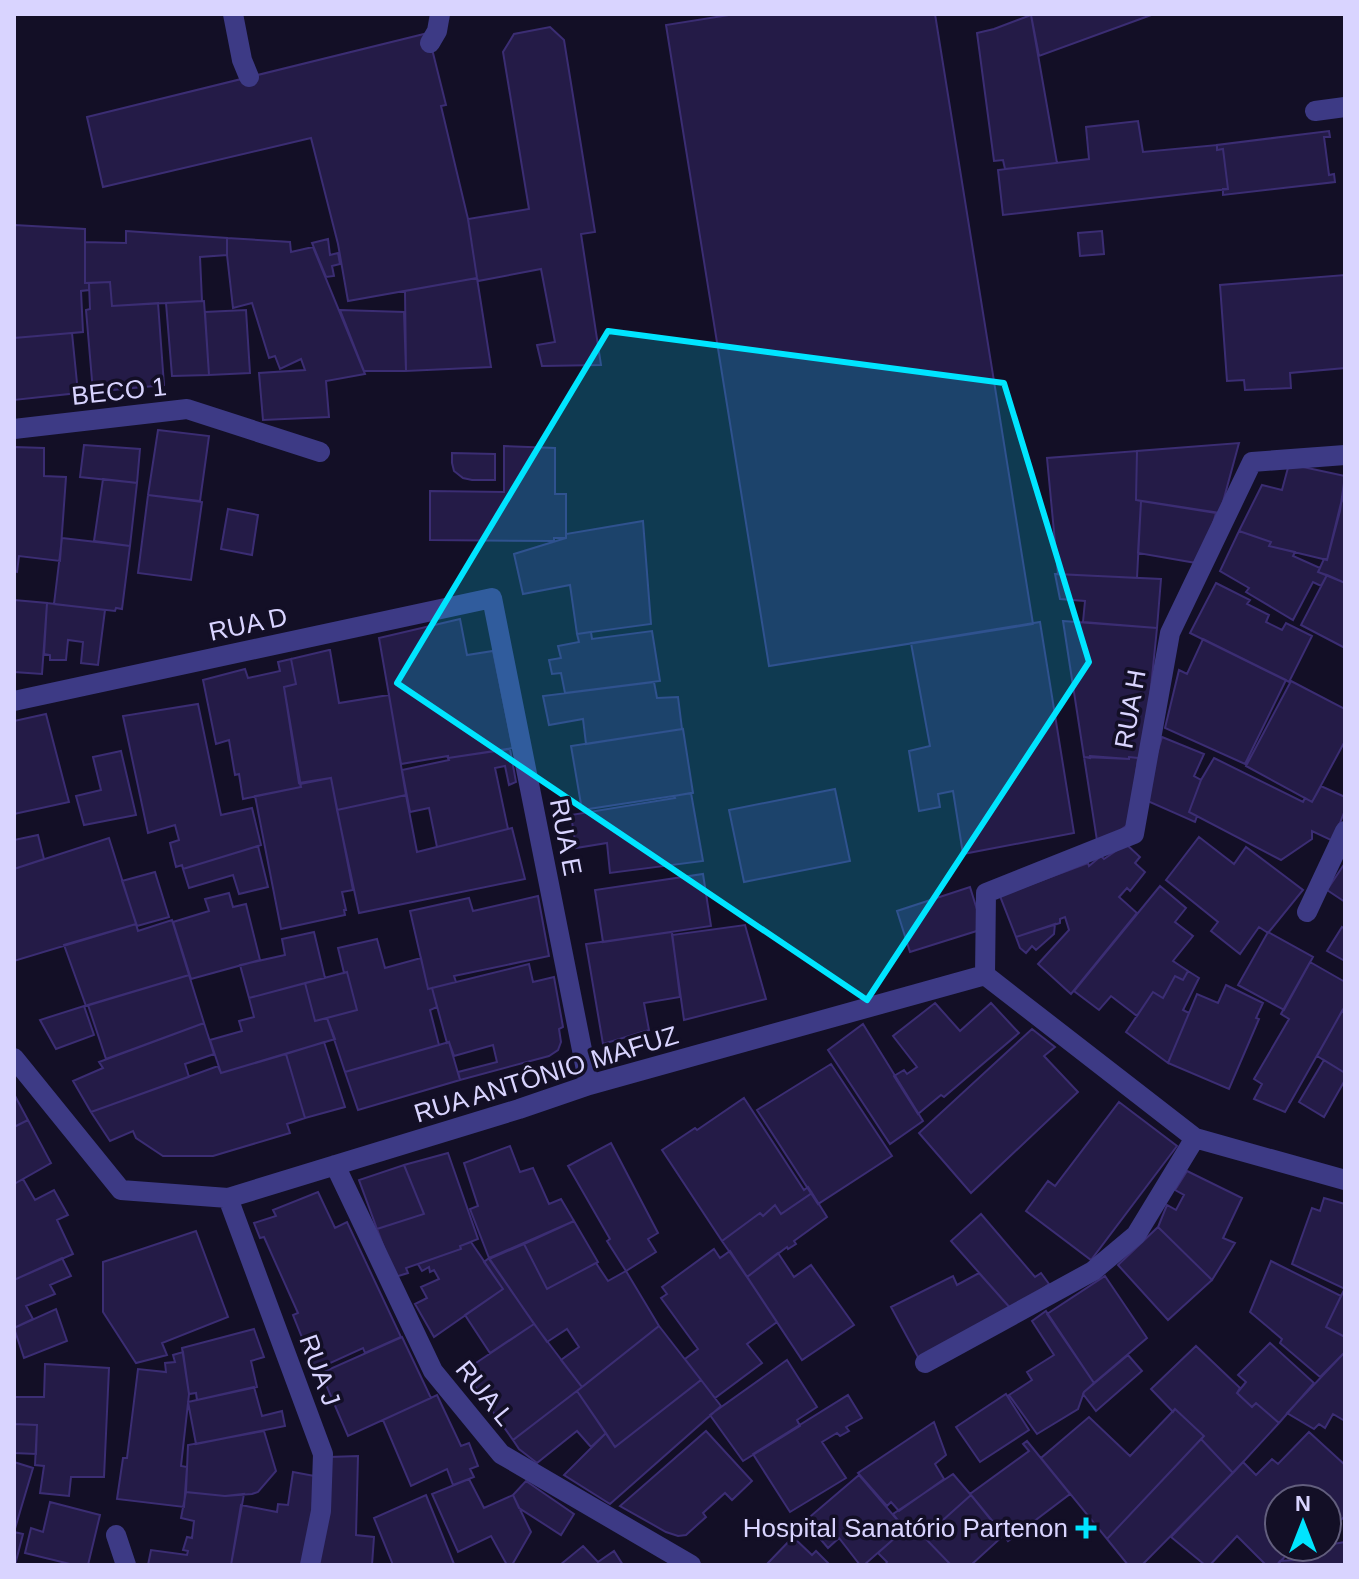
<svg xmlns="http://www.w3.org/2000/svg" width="1359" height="1579" font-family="Arial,sans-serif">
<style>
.building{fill:#241b47;stroke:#3b2d73;stroke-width:2}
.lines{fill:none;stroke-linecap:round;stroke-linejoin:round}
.lane{stroke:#3d3a85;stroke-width:20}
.marked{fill:#00e5ff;fill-opacity:0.2;stroke:#00e5ff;stroke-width:6;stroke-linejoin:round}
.poi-dot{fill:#00e5ff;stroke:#130f26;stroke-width:3}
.labels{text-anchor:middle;stroke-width:7;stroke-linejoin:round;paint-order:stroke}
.street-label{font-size:26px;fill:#d9d4ff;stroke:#130f26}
.poi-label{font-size:26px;fill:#d9d4ff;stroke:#130f26;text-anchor:end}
</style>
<rect width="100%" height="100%" fill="#130f26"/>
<path class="building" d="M 735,14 L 935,14 L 1033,624 L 769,666 L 666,25 Z
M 1033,14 L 1154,14 L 1039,56 L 1031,15 Z
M 1031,15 L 1057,163 L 1005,169 L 1003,160 L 994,161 L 977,33 L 994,29 Z
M 550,27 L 564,40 L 595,232 L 581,234 L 601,365 L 542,366 L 537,345 L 555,342 L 541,269 L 478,281 L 477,278 L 468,219 L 529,209 L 503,52 L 514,34 Z
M 428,33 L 446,105 L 441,106 L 468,219 L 477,278 L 348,301 L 338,244 L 311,138 L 103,187 L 87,117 Z
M 1138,121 L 1143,152 L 1217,145 L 1217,150 L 1223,149 L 1228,189 L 1003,215 L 998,170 L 1089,159 L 1086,127 Z
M 1329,131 L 1330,137 L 1324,137 L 1329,175 L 1334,174 L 1335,182 L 1223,195 L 1223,189 L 1228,189 L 1223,149 L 1217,150 L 1217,145 Z
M 14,225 L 85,229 L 85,283 L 89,283 L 89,290 L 81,291 L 83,332 L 14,338 Z
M 126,231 L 227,238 L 227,255 L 200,257 L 202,301 L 112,306 L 110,282 L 85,283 L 85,242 L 126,243 Z
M 1102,231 L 1104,254 L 1080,256 L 1078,233 Z
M 227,238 L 290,242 L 291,252 L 313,247 L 365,374 L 326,381 L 329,417 L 263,420 L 259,373 L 305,370 L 301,359 L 280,369 L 275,356 L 269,358 L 252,303 L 233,308 L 227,255 Z
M 328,239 L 330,255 L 338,253 L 340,264 L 332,266 L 334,276 L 326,277 L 312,243 Z
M 1345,275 L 1345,368 L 1290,373 L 1291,388 L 1245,390 L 1244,380 L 1227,381 L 1220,285 Z
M 477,278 L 491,367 L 406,371 L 405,291 Z
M 110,282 L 112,306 L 158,303 L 164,385 L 93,392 L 86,310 L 90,309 L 89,283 Z
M 204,301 L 209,375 L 172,376 L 166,303 Z
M 246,310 L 250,373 L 209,375 L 205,312 Z
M 340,310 L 404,312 L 406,371 L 364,371 Z
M 72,333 L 78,393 L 14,400 L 14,338 Z
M 158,430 L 209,436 L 200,501 L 148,495 Z
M 1239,443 L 1220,513 L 1136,500 L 1137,451 Z
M 84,445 L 140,449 L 137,483 L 80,477 Z
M 504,446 L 555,448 L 555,494 L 566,494 L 566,538 L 554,538 L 554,541 L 430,540 L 430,491 L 504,492 Z
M 14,447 L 44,448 L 44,476 L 66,477 L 60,561 L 19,556 L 17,572 L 14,571 Z
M 1137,451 L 1136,500 L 1141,501 L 1137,578 L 1058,574 L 1047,458 Z
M 452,453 L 495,454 L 495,480 L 472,480 L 463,478 L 454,471 L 452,463 Z
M 1289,464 L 1345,476 L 1340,511 L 1327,560 L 1269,546 L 1271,542 L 1239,531 L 1262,485 L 1282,490 Z
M 103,479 L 137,483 L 130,546 L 94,541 Z
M 148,495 L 202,502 L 191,580 L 138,573 Z
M 1345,495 L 1345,583 L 1318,572 L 1324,559 L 1327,560 L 1341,503 Z
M 1141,501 L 1216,513 L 1202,564 L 1138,553 Z
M 228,509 L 258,515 L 252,555 L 221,549 Z
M 643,521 L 651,624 L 577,634 L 570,585 L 523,594 L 514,554 L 566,538 L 566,534 Z
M 1239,531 L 1271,542 L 1269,546 L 1295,552 L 1293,556 L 1320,568 L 1318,572 L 1327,575 L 1321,586 L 1313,582 L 1293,620 L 1246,592 L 1249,588 L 1220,571 Z
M 62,538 L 130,546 L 122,609 L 116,608 L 115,611 L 54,604 Z
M 1055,574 L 1161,579 L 1157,628 L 1083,622 L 1085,601 L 1060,599 Z
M 1327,575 L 1345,583 L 1345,648 L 1301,625 Z
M 1216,583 L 1250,600 L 1247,604 L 1269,615 L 1266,622 L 1282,630 L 1286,623 L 1312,636 L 1289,682 L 1190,633 Z
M 14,600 L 47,603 L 42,674 L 14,672 Z
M 47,603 L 105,610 L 98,665 L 81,663 L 83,642 L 68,640 L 66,660 L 50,660 L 50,655 L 44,654 Z
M 460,619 L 467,655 L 493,651 L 513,748 L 448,758 L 448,756 L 401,764 L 379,638 Z
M 1063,621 L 1157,628 L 1144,756 L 1138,758 L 1129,757 L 1129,759 L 1084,757 Z
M 1040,622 L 1074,833 L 963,854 L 953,791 L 938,794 L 940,807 L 919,811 L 909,751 L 930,746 L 911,643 Z
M 652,631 L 660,681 L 565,693 L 561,673 L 552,674 L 549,660 L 561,658 L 558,646 L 579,642 L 577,634 L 591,632 L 592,639 Z
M 1203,639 L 1286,680 L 1245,764 L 1165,728 L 1179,670 L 1187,674 Z
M 329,650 L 330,650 L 339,703 L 389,695 L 406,795 L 337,810 L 331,778 L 299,783 L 284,687 L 296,684 L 291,659 Z
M 291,659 L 296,684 L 284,687 L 301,787 L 243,799 L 239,774 L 235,775 L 229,740 L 216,744 L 203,680 L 245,669 L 248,678 L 280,671 L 278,662 Z
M 1291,681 L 1345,709 L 1345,741 L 1312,802 L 1246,766 Z
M 654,682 L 657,698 L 678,697 L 682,729 L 586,744 L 583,719 L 549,725 L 543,696 Z
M 198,704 L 221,815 L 252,808 L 261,845 L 183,869 L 182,865 L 176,867 L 170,843 L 179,840 L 175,825 L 148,833 L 123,716 Z
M 46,714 L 69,802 L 14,814 L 14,721 Z
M 683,729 L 693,793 L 582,810 L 571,746 Z
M 1162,737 L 1204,754 L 1194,776 L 1201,780 L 1189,812 L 1197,816 L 1195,822 L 1143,799 Z
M 510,749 L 516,782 L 509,785 L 505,766 L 495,768 L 508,829 L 437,847 L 429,808 L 410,812 L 402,770 L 449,760 L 448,758 Z
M 121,751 L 136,815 L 84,825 L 76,796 L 101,790 L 93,757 Z
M 1090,756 L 1129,759 L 1129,757 L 1138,758 L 1130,823 L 1098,847 L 1084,757 L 1090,758 Z
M 1214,758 L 1303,802 L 1305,798 L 1312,802 L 1321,786 L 1345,797 L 1345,810 L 1333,841 L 1312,831 L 1312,839 L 1281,860 L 1189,812 L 1201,780 Z
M 331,778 L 353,890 L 342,892 L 346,910 L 344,910 L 345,915 L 281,929 L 255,796 L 301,787 L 300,784 Z
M 835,789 L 850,861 L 744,882 L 729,810 Z
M 691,793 L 703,861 L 610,873 L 607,843 L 576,848 L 571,815 L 675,798 L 674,796 Z
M 406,795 L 417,852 L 512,828 L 525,879 L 359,913 L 337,810 Z
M 38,835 L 44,859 L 14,869 L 14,840 Z
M 1199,837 L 1234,864 L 1246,847 L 1303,890 L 1268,933 L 1259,927 L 1240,954 L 1211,931 L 1218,922 L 1166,880 Z
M 109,838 L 136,924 L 14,961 L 14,869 Z
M 1126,844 L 1140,857 L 1135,863 L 1145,872 L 1130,891 L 1127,888 L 1119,897 L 1137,913 L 1071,994 L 1038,964 L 1069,930 L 1065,917 L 1060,919 L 1060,923 L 1016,937 L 1000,896 L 1088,863 L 1089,866 L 1101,856 L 1104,859 Z
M 258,846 L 268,887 L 239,894 L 233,875 L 189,888 L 183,869 Z
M 1345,863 L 1345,902 L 1327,890 Z
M 155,872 L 169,917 L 137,926 L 122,881 Z
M 703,874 L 711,926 L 603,942 L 595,890 Z
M 1160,886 L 1186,908 L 1175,922 L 1193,936 L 1173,961 L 1188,971 L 1183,980 L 1175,976 L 1163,998 L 1153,992 L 1137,1016 L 1111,996 L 1099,1010 L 1074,991 Z
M 970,887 L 983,929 L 910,952 L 897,911 Z
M 229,893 L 233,907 L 246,904 L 260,960 L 191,979 L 173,922 L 209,911 L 205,899 Z
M 538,896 L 549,956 L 454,976 L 456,982 L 428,989 L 410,911 L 469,898 L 473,911 Z
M 172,920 L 189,975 L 86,1006 L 64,945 L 136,924 L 138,931 Z
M 1055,924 L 1054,934 L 1036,950 L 1032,946 L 1026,953 L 1020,948 L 1016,937 Z
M 745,925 L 766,999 L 684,1020 L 672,935 Z
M 1342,927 L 1345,929 L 1345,961 L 1327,951 Z
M 314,932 L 325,978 L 249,998 L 240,965 L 285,955 L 282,939 Z
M 672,932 L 680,997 L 644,1003 L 649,1030 L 603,1044 L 586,944 Z
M 1268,932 L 1313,957 L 1284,1010 L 1238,985 Z
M 377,939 L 385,968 L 421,958 L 428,989 L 432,988 L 437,1007 L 430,1010 L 439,1045 L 345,1072 L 327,1018 L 357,1010 L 347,972 L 344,973 L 338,948 Z
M 1310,962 L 1345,982 L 1345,1006 L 1285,1112 L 1254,1099 L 1262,1084 L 1254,1079 L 1289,1019 L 1281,1014 Z
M 529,964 L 533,982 L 554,977 L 563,1027 L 559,1029 L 561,1042 L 558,1050 L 549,1056 L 460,1080 L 458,1072 L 497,1062 L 493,1045 L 454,1056 L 449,1042 L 447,1043 L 432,988 Z
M 1188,971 L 1199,978 L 1183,1010 L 1189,1013 L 1168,1063 L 1126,1032 L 1153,992 L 1163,998 L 1175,976 L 1183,980 Z
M 347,972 L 357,1010 L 315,1021 L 305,983 Z
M 189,975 L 204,1023 L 106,1059 L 88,1005 Z
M 305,983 L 315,1021 L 327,1018 L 335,1039 L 221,1073 L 210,1040 L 242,1031 L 239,1021 L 254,1017 L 249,998 Z
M 1226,985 L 1263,1003 L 1256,1018 L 1259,1019 L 1229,1089 L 1168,1063 L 1197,994 L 1218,1003 Z
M 935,1003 L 960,1031 L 991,1003 L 1019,1033 L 944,1097 L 941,1095 L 918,1114 L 894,1076 L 904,1070 L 907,1074 L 917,1067 L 893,1036 Z
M 84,1006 L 94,1035 L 56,1049 L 40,1020 Z
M 1342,1011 L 1345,1014 L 1345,1073 L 1317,1056 Z
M 204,1023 L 214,1054 L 185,1064 L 189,1077 L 91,1112 L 73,1081 L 103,1068 L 99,1062 Z
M 863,1024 L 923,1121 L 890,1144 L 828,1050 Z
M 1032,1029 L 1055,1047 L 1044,1056 L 1078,1092 L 971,1193 L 919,1133 Z
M 324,1042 L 345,1107 L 305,1118 L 286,1054 Z
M 449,1042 L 460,1080 L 358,1110 L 345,1072 Z
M 286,1054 L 305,1118 L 287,1124 L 290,1133 L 213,1156 L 163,1156 L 136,1138 L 133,1131 L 110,1141 L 91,1112 L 218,1066 L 221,1073 Z
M 1324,1060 L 1345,1073 L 1345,1080 L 1324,1117 L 1299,1102 Z
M 831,1064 L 892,1156 L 818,1204 L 757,1110 Z
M 14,1094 L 28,1120 L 14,1127 Z
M 744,1098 L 804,1190 L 808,1187 L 812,1193 L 781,1214 L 775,1205 L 763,1216 L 760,1213 L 722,1241 L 662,1150 L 695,1128 L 697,1130 Z
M 1119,1102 L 1177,1146 L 1091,1260 L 1026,1211 L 1048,1181 L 1055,1186 Z
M 28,1120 L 51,1163 L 14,1184 L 14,1127 Z
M 611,1143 L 658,1233 L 648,1239 L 656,1252 L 626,1271 L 607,1241 L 610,1239 L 568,1166 Z
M 510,1146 L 520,1172 L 533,1168 L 549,1204 L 561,1199 L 574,1221 L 489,1258 L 470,1209 L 478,1206 L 464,1163 Z
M 448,1153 L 478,1239 L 460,1246 L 461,1249 L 406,1268 L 408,1273 L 395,1277 L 377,1229 L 424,1214 L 404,1165 Z
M 404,1165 L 424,1214 L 377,1229 L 359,1180 Z
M 1187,1171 L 1242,1198 L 1223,1238 L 1235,1243 L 1212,1280 L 1158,1227 L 1167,1205 L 1176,1210 L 1184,1195 L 1175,1190 Z
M 23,1179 L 35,1200 L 54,1190 L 68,1215 L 57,1220 L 73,1254 L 14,1280 L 14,1184 Z
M 318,1192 L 335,1228 L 347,1222 L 401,1337 L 365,1353 L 363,1348 L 315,1370 L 293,1315 L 298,1313 L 264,1237 L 260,1238 L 254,1223 L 276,1216 L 273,1210 Z
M 812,1193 L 827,1217 L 794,1241 L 796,1244 L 788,1249 L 787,1247 L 747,1277 L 722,1241 L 760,1213 L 763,1216 L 775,1205 L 781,1214 Z
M 1324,1198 L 1345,1204 L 1345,1289 L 1292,1264 L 1312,1208 L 1320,1211 Z
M 981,1214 L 1035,1277 L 1041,1273 L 1049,1284 L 1012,1310 L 951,1241 Z
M 574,1221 L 598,1262 L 547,1289 L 524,1244 Z
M 1158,1227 L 1212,1280 L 1168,1320 L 1118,1265 Z
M 196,1231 L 228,1317 L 162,1343 L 167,1355 L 136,1363 L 103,1312 L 103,1262 Z
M 471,1242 L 503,1289 L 434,1337 L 415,1304 L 427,1298 L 421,1287 L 439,1279 L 434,1270 L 430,1272 L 429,1267 L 422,1271 L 418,1264 L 461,1249 L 460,1246 Z
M 524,1244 L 547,1289 L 596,1263 L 608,1281 L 626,1271 L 659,1326 L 582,1387 L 561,1360 L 579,1347 L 567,1329 L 547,1342 L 489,1259 Z
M 714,1249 L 720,1258 L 730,1251 L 777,1322 L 747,1344 L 762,1363 L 715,1398 L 685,1359 L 698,1349 L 661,1298 L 667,1294 L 662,1287 Z
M 778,1253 L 794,1277 L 811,1265 L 854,1325 L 802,1360 L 747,1277 Z
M 62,1258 L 71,1276 L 50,1285 L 55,1294 L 26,1306 L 33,1319 L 14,1328 L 14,1280 Z
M 489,1258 L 534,1324 L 490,1353 L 465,1315 L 503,1289 L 484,1262 Z
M 1271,1261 L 1341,1296 L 1326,1327 L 1345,1337 L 1345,1352 L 1320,1377 L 1280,1343 L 1282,1339 L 1250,1312 Z
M 979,1273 L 1012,1310 L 919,1359 L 891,1307 L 953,1276 L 957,1285 Z
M 1105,1276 L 1147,1338 L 1094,1383 L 1047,1314 Z
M 1345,1288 L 1345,1337 L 1326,1327 Z
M 56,1309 L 67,1341 L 24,1358 L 14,1328 Z
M 1046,1311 L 1094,1383 L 1084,1392 L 1078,1409 L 1037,1434 L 1009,1395 L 1032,1380 L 1027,1372 L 1054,1355 L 1032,1321 Z
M 534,1324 L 582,1387 L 513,1440 L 464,1371 Z
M 659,1326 L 701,1380 L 615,1447 L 577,1391 Z
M 254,1329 L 264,1357 L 251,1361 L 257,1387 L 197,1400 L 196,1393 L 189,1394 L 182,1348 Z
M 402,1337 L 431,1398 L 348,1436 L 321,1373 Z
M 1270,1343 L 1314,1383 L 1279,1423 L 1256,1403 L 1252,1407 L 1237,1393 L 1246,1382 L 1238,1375 Z
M 1196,1346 L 1240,1388 L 1237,1393 L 1252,1407 L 1256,1403 L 1279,1423 L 1233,1473 L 1201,1439 L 1204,1436 L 1175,1409 L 1173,1412 L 1151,1389 Z
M 183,1352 L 189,1394 L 181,1466 L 187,1467 L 184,1507 L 117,1499 L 123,1458 L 127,1458 L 138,1369 L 166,1372 L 165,1363 L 175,1362 L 173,1355 Z
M 1345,1352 L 1345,1421 L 1333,1414 L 1325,1428 L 1319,1424 L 1314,1429 L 1287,1413 Z
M 1128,1355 L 1142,1371 L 1096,1411 L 1083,1394 L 1084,1392 Z
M 787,1360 L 817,1407 L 797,1420 L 800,1426 L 743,1461 L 710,1415 Z
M 45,1364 L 109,1368 L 104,1477 L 71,1477 L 69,1496 L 40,1493 L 44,1466 L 35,1465 L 37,1425 L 14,1424 L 14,1397 L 44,1397 Z
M 701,1380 L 721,1406 L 610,1504 L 564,1475 L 606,1433 L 615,1447 Z
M 254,1387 L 262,1416 L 282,1411 L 285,1426 L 196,1444 L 188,1402 Z
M 577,1391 L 606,1433 L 591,1447 L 577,1431 L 537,1463 L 519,1449 L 513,1440 Z
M 1006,1394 L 1029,1430 L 980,1462 L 956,1427 Z
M 437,1395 L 461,1446 L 469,1443 L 478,1466 L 470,1469 L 474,1477 L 453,1485 L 447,1469 L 411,1486 L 383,1420 Z
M 848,1395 L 862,1418 L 846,1427 L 849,1431 L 840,1436 L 837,1433 L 822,1442 L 846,1478 L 790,1512 L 753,1454 Z
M 1175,1409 L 1204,1436 L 1107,1539 L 1041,1458 L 1089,1417 L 1130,1456 Z
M 934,1422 L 946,1455 L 935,1464 L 944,1479 L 899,1511 L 891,1502 L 887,1506 L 858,1473 Z
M 14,1424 L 37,1425 L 36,1454 L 14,1453 Z
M 264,1431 L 276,1471 L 258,1492 L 252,1494 L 225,1496 L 186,1492 L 188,1445 Z
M 706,1431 L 752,1481 L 732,1500 L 725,1493 L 703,1513 L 706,1517 L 686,1535 L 678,1536 L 666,1532 L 620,1506 Z
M 1309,1432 L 1345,1465 L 1345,1516 L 1327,1533 L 1327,1499 L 1279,1499 L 1279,1547 L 1294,1547 L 1277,1565 L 1266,1565 L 1237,1536 L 1210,1565 L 1205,1565 L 1171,1537 L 1243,1462 L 1256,1475 L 1272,1459 L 1278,1464 Z
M 1201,1439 L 1233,1473 L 1142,1565 L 1128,1565 L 1107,1539 Z
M 1027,1441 L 1070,1494 L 1008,1541 L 970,1494 L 1029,1451 L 1023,1444 Z
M 358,1456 L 356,1535 L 374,1537 L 372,1565 L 316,1565 L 329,1457 Z
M 14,1462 L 33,1468 L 14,1532 Z
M 293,1472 L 320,1477 L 303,1565 L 231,1565 L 241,1505 L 277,1512 L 278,1504 L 288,1505 Z
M 953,1474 L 971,1495 L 924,1537 L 951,1565 L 885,1565 L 887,1562 L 878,1553 L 905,1529 L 893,1514 Z
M 859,1475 L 905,1529 L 864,1565 L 860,1565 L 839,1538 L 828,1548 L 805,1521 Z
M 469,1479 L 484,1508 L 513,1495 L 531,1532 L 512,1565 L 507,1565 L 491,1536 L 458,1552 L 432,1494 Z
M 526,1481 L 574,1514 L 561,1535 L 519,1508 L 513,1495 Z
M 186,1492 L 225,1496 L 244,1494 L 231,1565 L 148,1565 L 151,1550 L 187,1555 L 188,1551 L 183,1550 L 187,1537 L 192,1538 L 194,1521 L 181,1518 Z
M 426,1495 L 454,1564 L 393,1565 L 374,1518 Z
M 971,1495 L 1004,1535 L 971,1565 L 951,1565 L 924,1537 Z
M 50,1502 L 100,1515 L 88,1565 L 74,1565 L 25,1553 L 31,1528 L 43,1532 Z
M 14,1532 L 23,1534 L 15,1565 L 14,1565 Z
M 793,1537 L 812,1555 L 816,1551 L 830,1565 L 766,1565 Z
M 1345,1542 L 1345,1565 L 1277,1565 L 1280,1561 L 1294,1560 L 1293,1551 L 1327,1547 L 1327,1545 Z
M 583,1546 L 598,1562 L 614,1551 L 623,1565 L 560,1565 Z"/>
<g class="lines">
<path class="lane" d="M 233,14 L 242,60 L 249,77
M 430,43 L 437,31 L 440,14
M 1315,111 L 1345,107
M 14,429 L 187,409 L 320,452
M 14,701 L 492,598 L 589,1085
M 1307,912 L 1345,831
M 985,975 L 986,893 L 1134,834 L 1170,633 L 1252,462 L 1345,455
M 985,975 L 1195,1138 L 1345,1180
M 14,1058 L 121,1190 L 228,1198 L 519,1109 L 589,1085 L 985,975
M 335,1165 L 433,1371 L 501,1454 L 691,1565
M 228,1198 L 323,1454 L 321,1511 L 310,1565
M 925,1363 L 1093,1271 L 1136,1235 L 1195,1138
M 116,1535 L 126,1565"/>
</g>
<path class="marked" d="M 608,331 L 1004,383 L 1089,662 L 867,1000 L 397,683 Z"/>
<path class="poi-dot" d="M1082 1516h8v8h8v8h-8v8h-8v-8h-8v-8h8z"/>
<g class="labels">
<g class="street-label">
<text transform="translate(119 391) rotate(-6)" y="9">BECO 1</text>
<text transform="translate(248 624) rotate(-12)" y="9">RUA D</text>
<text transform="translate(1130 709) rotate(-80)" y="9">RUA H</text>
<text transform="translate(566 837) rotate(79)" y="9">RUA E</text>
<text transform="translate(546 1074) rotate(-17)" y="9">RUA ANTÔNIO MAFUZ</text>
<text transform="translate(320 1370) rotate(70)" y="9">RUA J</text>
<text transform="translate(485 1393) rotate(51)" y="9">RUA L</text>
</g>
<g class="poi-label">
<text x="1068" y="1537">Hospital Sanatório Partenon</text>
</g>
</g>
<rect width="1359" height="1579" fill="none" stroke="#d9d4ff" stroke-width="32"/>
<g transform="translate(1303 1523)"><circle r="38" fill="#130f26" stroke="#625e7d" stroke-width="2"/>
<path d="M0-6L14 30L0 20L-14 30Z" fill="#00e5ff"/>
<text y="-12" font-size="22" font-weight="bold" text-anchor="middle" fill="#d9d4ff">N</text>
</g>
</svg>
